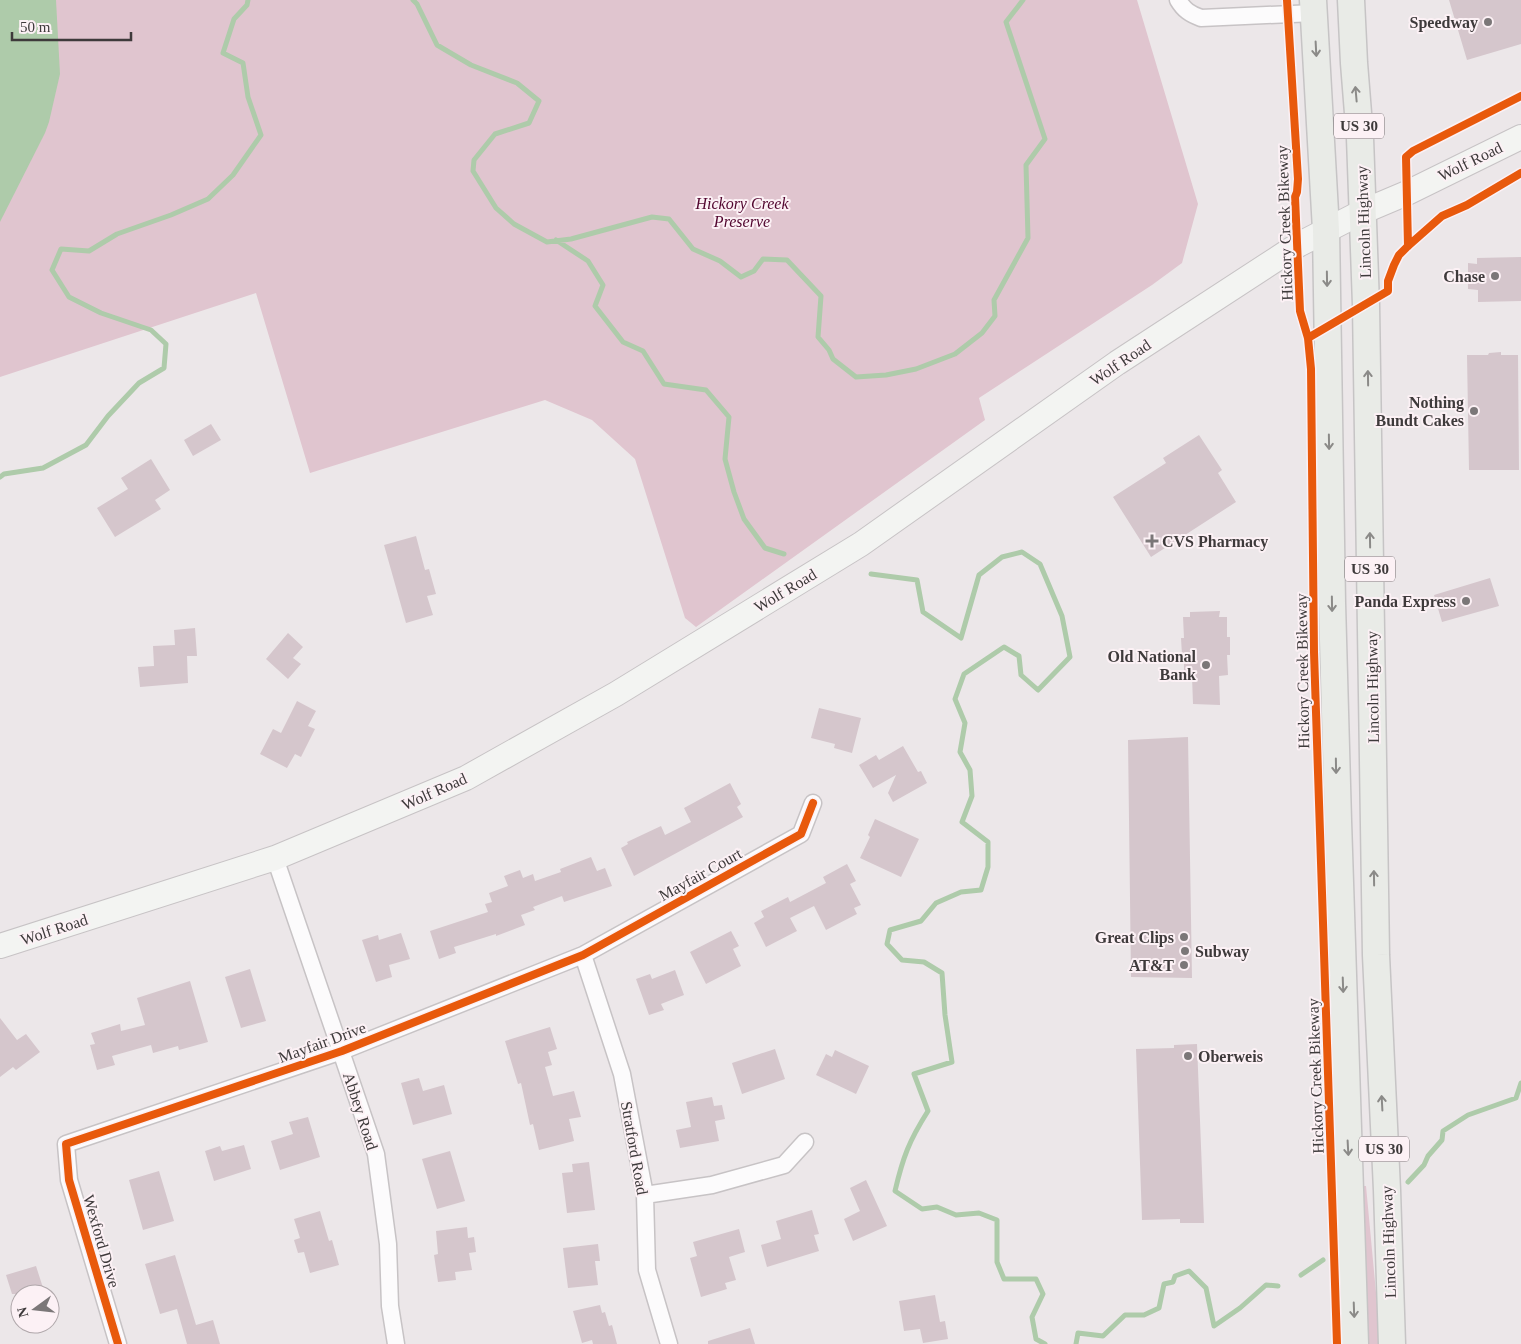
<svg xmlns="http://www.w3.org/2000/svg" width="1521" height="1344" font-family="'Times New Roman',serif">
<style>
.green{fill:#e0c5cf}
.water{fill:#aecbaa}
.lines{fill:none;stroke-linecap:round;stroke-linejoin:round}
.stream{stroke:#aecbaa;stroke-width:5}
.building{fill:#d5c6cc}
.street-casing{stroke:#c7c3c5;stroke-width:19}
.secondary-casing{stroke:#c7c3c5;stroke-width:26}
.primary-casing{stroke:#c6c4c5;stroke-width:29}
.street{stroke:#fcfbfc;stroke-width:16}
.secondary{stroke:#f3f4f2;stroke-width:24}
.primary{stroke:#e9ebe7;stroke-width:26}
.cycleway-casing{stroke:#fcf1f5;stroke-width:11}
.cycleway{stroke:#e8590c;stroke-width:8}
.oneway{stroke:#8b8a88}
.poi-dot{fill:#7b7778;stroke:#fcf1f5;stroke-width:2}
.labels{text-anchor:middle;stroke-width:4;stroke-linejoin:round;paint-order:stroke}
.shield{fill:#fcf1f5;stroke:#777173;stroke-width:1}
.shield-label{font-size:15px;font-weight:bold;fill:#3e3a3b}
.poi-label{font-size:16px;font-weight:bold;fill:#3e3a3b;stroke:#fcf1f5;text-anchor:end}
.street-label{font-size:16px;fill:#3e3a3b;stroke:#fcf1f5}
.park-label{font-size:16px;font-style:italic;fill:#51052e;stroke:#fcf1f5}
</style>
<rect width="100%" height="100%" fill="#ece7e9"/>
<path class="green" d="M 0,0 L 1137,0 L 1198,204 L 1182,263 L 1152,285 L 979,398 L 985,420 L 696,627 L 685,618 L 635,459 L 592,420 L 545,400 L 310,473 L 256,293 L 0,377 Z
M 1361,1186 L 1366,1186 L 1378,1314 L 1379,1344 L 1368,1344 Z"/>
<path class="water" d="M 0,0 L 56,0 L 60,74 L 49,122 L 45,133 L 0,222 Z"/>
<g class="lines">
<path class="stream" d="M 413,0 L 417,4 L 437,45 L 471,65 L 517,83 L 539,101 L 529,123 L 495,134 L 474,160 L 473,171 L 496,208 L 514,224 L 547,242 L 571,239 L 652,217 L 669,219 L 693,249 L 720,261 L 741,277 L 754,271 L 763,259 L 787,260 L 821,296 L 818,337 L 829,350 L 833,359 L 856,377 L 886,375 L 916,369 L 955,354 L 982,333 L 995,316 L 994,300 L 1028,238 L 1026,165 L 1045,139 L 1006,22 L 1023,0
M 556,240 L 588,261 L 603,285 L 595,306 L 623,342 L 643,351 L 664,384 L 706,390 L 729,417 L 725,459 L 734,492 L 744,519 L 765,548 L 784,554
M 0,477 L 4,474 L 43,468 L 86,445 L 108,416 L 139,383 L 164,368 L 166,344 L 151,330 L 101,313 L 69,297 L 52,270 L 61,249 L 89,251 L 117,234 L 171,215 L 208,199 L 233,175 L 261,135 L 248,97 L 243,63 L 223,53 L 234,19 L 247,5 L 248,0
M 871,574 L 917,580 L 923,612 L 961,638 L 979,575 L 1002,557 L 1022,552 L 1040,564 L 1062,616 L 1070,657 L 1038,690 L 1021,675 L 1019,656 L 1004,647 L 964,674 L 955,699 L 965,723 L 960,752 L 970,770 L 972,796 L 962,822 L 988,842 L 988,867 L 981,890 L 961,892 L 936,903 L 921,921 L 890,930 L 887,944 L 902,960 L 924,962 L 942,973 L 945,1015 L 952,1062 L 914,1074 L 928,1111 C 909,1141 903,1157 895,1191 L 922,1209 L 937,1207 L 956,1215 L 979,1213 L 997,1220 L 997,1262 L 1004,1279 L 1036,1279 L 1043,1294 L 1032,1317 L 1036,1339 L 1045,1344
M 1408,1182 L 1424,1165 L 1428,1156 L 1442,1140 L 1443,1131 L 1468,1115 L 1516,1098 L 1521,1083
M 1301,1275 L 1323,1260
M 1076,1344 L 1078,1333 L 1103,1336 L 1125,1315 L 1144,1315 L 1159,1308 L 1164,1284 L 1173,1282 L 1175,1276 L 1189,1271 L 1206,1288 L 1214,1326 L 1240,1308 L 1266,1285 L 1278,1286"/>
</g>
<path class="building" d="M 1449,0 L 1521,0 L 1521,44 L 1467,60 Z
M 1521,257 L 1521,301 L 1478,302 L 1478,290 L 1468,289 L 1468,263 L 1477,264 L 1477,258 Z
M 1501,352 L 1501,355 L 1518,355 L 1519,470 L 1469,470 L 1467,355 L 1488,355 L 1489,353 Z
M 211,424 L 221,440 L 193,456 L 184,440 Z
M 1199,435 L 1222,470 L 1218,473 L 1236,502 L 1151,557 L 1113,497 L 1166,463 L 1163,458 Z
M 151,459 L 170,490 L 155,500 L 161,509 L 115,537 L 97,508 L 128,489 L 121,478 Z
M 416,536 L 425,570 L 429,569 L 436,594 L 427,596 L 433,615 L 406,623 L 384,545 Z
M 1490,578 L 1499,606 L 1442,622 L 1434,595 Z
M 1220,611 L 1219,617 L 1227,617 L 1227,637 L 1230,637 L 1230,655 L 1227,655 L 1228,675 L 1219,676 L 1220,705 L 1193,704 L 1192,676 L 1184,675 L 1184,655 L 1182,655 L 1181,638 L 1184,638 L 1183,617 L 1190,617 L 1190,612 Z
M 195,628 L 197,656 L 187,656 L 188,683 L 140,687 L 138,667 L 154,666 L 153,646 L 175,645 L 174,630 Z
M 288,633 L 303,647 L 293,658 L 301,664 L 288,679 L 266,659 Z
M 297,701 L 316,711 L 308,726 L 315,729 L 301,757 L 295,754 L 287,768 L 260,754 L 273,729 L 281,733 Z
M 819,708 L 861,718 L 852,753 L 834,748 L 835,744 L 811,738 Z
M 1188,737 L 1192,978 L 1131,977 L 1128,740 Z
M 903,746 L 918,772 L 921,771 L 927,783 L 893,802 L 888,793 L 896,775 L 873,788 L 859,765 L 876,755 L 879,760 Z
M 730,783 L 741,804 L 737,807 L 743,817 L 634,876 L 621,848 L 628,844 L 627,842 L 661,826 L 665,835 L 691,822 L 684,808 Z
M 875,819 L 919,839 L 901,877 L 860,858 L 870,837 L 868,835 Z
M 591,857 L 597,871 L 605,868 L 612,886 L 564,902 L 562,896 L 533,907 L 535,910 L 521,915 L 525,925 L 496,936 L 496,934 L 454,947 L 456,953 L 439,959 L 430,931 L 488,912 L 485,904 L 492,902 L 489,893 L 508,886 L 504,876 L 520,870 L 523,878 L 533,874 L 535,881 L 561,872 L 560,869 Z
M 847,864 L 856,881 L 850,884 L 861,905 L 854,908 L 857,914 L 826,930 L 814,906 L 790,918 L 797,931 L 766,947 L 754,923 L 764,917 L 761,911 L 788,897 L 790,902 L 826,883 L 823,877 Z
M 731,931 L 739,946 L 733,949 L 741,966 L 706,984 L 690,952 Z
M 401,933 L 410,959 L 389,965 L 392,977 L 376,982 L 362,940 L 378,935 L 379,940 Z
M 250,969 L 266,1021 L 241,1028 L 225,977 Z
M 675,970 L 684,995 L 661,1004 L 664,1010 L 649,1015 L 636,979 L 650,974 L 652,979 Z
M 190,981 L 208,1042 L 179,1050 L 178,1046 L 153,1053 L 151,1045 L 112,1056 L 115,1065 L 97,1070 L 90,1045 L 95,1044 L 91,1033 L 120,1024 L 121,1031 L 145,1025 L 137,998 Z
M 0,1018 L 17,1040 L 26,1034 L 40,1052 L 16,1070 L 13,1067 L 0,1077 Z
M 550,1027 L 557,1049 L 548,1052 L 552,1065 L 545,1067 L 553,1096 L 574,1091 L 581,1117 L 569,1119 L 574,1141 L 539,1150 L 533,1124 L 530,1125 L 521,1083 L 518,1084 L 505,1041 Z
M 1197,1044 L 1204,1223 L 1180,1223 L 1180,1219 L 1142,1220 L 1136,1049 L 1174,1048 L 1174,1045 Z
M 775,1049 L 785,1079 L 742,1094 L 732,1063 Z
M 835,1050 L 869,1066 L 856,1094 L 816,1075 L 826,1054 L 832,1057 Z
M 419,1078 L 423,1091 L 444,1085 L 452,1114 L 413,1125 L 401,1083 Z
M 712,1097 L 714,1106 L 722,1105 L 725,1119 L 715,1121 L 719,1141 L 680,1148 L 676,1130 L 691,1127 L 686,1102 Z
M 308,1117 L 320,1157 L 280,1170 L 271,1141 L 293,1134 L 289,1122 Z
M 244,1145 L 251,1169 L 214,1181 L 205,1151 L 220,1146 L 222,1151 Z
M 450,1151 L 465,1201 L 437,1209 L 422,1159 Z
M 589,1162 L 595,1210 L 567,1213 L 562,1173 L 573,1172 L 572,1164 Z
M 159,1171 L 174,1221 L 143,1230 L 129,1180 Z
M 866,1180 L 887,1226 L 853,1241 L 844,1219 L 860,1211 L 850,1188 Z
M 812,1210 L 819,1234 L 814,1235 L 819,1251 L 767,1267 L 761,1245 L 781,1239 L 776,1221 Z
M 320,1211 L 329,1241 L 332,1240 L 339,1265 L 310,1273 L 304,1252 L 298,1253 L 294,1240 L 300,1238 L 294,1219 Z
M 467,1227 L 468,1238 L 474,1237 L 476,1252 L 469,1253 L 472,1270 L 455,1272 L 456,1280 L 438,1282 L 434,1255 L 438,1254 L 436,1231 Z
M 739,1229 L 745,1252 L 729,1257 L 736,1280 L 725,1283 L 727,1289 L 701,1297 L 690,1258 L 697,1256 L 693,1242 Z
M 598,1244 L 600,1261 L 595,1261 L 598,1285 L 568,1288 L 563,1248 Z
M 175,1255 L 196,1325 L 213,1320 L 220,1344 L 187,1344 L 177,1309 L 160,1314 L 145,1264 Z
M 36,1266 L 45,1294 L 12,1294 L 6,1275 Z
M 935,1295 L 940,1322 L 945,1321 L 948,1339 L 923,1343 L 920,1329 L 904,1331 L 899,1301 Z
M 600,1305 L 602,1313 L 605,1312 L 609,1326 L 612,1325 L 617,1344 L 593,1344 L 592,1340 L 582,1343 L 573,1311 Z
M 750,1328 L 755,1344 L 708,1344 L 708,1341 Z"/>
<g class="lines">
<g class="street-casing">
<path id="street" d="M 1178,0 C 1184,10 1190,14 1201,18 L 1314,13
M 275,858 L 376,1154 L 388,1244 L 390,1306 L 396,1344
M 583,955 L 622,1074 L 645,1195 L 647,1270 L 669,1344
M 645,1195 L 712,1185 L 784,1165 L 805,1142
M 118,1344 L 69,1180 L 66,1144 L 342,1051 L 583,955 L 801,834 L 813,803"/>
</g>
<g class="secondary-casing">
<path id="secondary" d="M 0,946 L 275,858 L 466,778 L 616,694 L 861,544 L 1117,363 L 1298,245 L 1362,212 L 1407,193 L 1521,137"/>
</g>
<g class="primary-casing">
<path id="primary" d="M 1313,0 L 1326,230 L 1332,603 L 1338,821 L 1355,1344
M 1351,0 L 1354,63 L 1360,138 L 1366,305 L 1376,955 L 1387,1190 L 1392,1344"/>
</g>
<use href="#street" class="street"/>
<use href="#secondary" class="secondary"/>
<use href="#primary" class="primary"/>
<g class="cycleway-casing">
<path id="cycleway" d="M 1287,0 L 1298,179 L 1297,192 L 1295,197 L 1300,311 L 1308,338 L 1311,369 L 1314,652 L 1337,1344
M 1408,246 L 1406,157 L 1413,151 L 1521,96
M 1308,338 L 1388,291 L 1388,281 L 1394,265 L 1399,255 L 1408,246 L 1442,216 L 1467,205 L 1521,173
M 118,1344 L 69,1180 L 66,1144 L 342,1051 L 583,955 L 801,834 L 813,803"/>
</g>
<use href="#cycleway" class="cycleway"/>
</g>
<defs><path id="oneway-shaft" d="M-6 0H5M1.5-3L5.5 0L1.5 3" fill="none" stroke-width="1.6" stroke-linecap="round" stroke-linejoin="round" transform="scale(1.25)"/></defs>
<g class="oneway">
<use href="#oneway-shaft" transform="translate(1316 49) rotate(87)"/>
<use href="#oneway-shaft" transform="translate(1356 94) rotate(-95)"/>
<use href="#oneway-shaft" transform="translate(1327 279) rotate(89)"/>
<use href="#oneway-shaft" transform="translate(1368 378) rotate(-91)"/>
<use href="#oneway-shaft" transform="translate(1329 442) rotate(89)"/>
<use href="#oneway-shaft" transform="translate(1370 540) rotate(-91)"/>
<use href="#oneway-shaft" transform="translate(1332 604) rotate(89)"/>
<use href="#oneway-shaft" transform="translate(1336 766) rotate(89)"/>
<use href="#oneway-shaft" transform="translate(1374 878) rotate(-91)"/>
<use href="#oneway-shaft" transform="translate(1343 985) rotate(88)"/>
<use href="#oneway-shaft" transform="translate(1382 1103) rotate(-93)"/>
<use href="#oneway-shaft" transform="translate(1348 1148) rotate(87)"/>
<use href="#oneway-shaft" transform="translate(1354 1310) rotate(88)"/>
</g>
<g class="poi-dot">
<circle cx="1488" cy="22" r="5"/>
<circle cx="1495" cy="276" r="5"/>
<circle cx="1474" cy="411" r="5"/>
<path d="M1149.5 533.5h5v5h5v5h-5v5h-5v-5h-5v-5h5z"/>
<circle cx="1466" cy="601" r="5"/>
<circle cx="1206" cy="665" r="5"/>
<circle cx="1184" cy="937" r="5"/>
<circle cx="1185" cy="951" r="5"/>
<circle cx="1184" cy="965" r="5"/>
<circle cx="1188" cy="1056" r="5"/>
</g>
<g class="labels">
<g class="shield">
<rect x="1334" y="113.5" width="50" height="25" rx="4"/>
<rect x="1345" y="556.5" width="50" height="25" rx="4"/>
<rect x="1359" y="1136.5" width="50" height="25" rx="4"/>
</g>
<g class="shield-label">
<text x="1359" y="131">US 30</text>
<text x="1370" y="574">US 30</text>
<text x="1384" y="1154">US 30</text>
</g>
<g class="poi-label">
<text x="1478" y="28">Speedway</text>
<text x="1485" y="282">Chase</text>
<text x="1464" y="408">Nothing<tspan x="1464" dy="18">Bundt Cakes</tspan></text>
<text x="1162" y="547" text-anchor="start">CVS Pharmacy</text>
<text x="1456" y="607">Panda Express</text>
<text x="1196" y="662">Old National<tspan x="1196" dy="18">Bank</tspan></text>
<text x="1174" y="943">Great Clips</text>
<text x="1195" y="957" text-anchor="start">Subway</text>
<text x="1174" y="971">AT&amp;T</text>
<text x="1198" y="1062" text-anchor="start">Oberweis</text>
</g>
<g class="street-label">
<text transform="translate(1470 161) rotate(-26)" y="6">Wolf Road</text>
<text transform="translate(1363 222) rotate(-92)" y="6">Lincoln Highway</text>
<text transform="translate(1284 223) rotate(-92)" y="6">Hickory Creek Bikeway</text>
<text transform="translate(1120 362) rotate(-34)" y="6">Wolf Road</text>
<text transform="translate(785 590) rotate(-31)" y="6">Wolf Road</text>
<text transform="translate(1302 671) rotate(-91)" y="6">Hickory Creek Bikeway</text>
<text transform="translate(1372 687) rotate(-91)" y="6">Lincoln Highway</text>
<text transform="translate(434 791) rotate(-24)" y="6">Wolf Road</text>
<text transform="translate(700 874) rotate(-29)" y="6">Mayfair Court</text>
<text transform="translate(54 929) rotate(-18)" y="6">Wolf Road</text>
<text transform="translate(322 1042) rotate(-20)" y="6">Mayfair Drive</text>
<text transform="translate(1315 1076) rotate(-92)" y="6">Hickory Creek Bikeway</text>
<text transform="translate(361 1111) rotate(72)" y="6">Abbey Road</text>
<text transform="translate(635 1148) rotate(80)" y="6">Stratford Road</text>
<text transform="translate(102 1241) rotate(74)" y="6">Wexford Drive</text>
<text transform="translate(1388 1242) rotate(-92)" y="6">Lincoln Highway</text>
</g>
<g class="park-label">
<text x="742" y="209">Hickory Creek<tspan x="742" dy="18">Preserve</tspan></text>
</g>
</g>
<g transform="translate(35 1309) rotate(255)"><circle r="24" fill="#fcf1f5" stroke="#b0a8ab"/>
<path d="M0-4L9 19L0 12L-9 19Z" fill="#7b7778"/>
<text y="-8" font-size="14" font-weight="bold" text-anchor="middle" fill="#3e3a3b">N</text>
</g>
<path d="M12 32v8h119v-8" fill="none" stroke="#3e3a3b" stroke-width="2.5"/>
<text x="20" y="32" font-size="15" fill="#3e3a3b" stroke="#fcf1f5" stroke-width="4" paint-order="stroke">50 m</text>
</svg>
